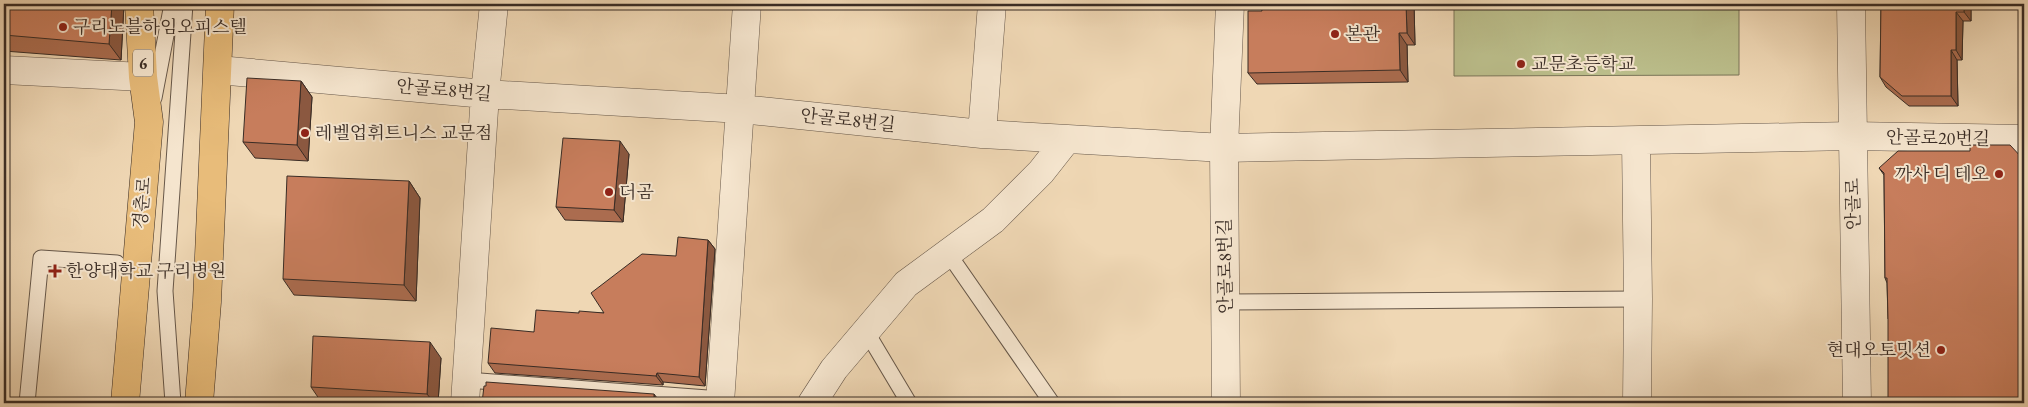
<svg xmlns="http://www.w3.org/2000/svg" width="2028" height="407" font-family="'EB Garamond','Noto Serif KR',serif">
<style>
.green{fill:#bbbe8b;stroke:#7a7558}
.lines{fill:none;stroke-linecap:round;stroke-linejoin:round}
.service-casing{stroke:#665749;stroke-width:17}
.minor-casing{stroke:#665749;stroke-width:29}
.tertiary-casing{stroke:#665749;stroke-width:29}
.primary-casing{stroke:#392c25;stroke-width:29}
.service{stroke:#f5e5ce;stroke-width:15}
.minor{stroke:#f5e5ce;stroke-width:28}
.tertiary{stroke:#f5e5ce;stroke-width:28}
.primary{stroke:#e8bc7a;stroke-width:28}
.wall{fill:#ab6c4f;stroke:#392c25}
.shaded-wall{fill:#8b5840;stroke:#392c25}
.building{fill:#c77d5c;stroke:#392c25}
.poi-dot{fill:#8f2418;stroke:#f5e5ce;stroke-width:2}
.labels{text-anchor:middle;stroke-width:4;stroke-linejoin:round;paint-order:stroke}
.shield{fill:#f5e5ce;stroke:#716458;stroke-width:1}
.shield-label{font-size:16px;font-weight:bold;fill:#392c25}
.poi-label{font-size:18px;fill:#392c25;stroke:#f5e5ce;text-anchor:start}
.street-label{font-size:18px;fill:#392c25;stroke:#f5e5ce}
</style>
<rect width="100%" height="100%" fill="#efd7b4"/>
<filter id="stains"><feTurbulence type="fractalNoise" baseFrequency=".004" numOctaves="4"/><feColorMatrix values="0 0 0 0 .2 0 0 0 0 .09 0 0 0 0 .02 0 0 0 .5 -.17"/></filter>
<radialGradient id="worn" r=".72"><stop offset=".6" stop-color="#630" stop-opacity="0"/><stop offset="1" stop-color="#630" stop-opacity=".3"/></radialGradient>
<path class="green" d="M 1454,4 L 1739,4 L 1739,75 L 1454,76 Z"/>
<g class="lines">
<g class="service-casing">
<path id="service" d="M 154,98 L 172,4
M 948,253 L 1052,403
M 1225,302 L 1638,299
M 866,331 L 909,403
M 467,380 L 721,399
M 27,403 L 41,258 L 117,263
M 173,403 L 165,291 L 185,4"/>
</g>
<g class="minor-casing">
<path id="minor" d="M 1230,4 L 1224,148 L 1852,136 L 2024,139
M 4,70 L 143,77
M 218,70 L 485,94 L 741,109 L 982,134 L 1224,148 L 1226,403
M 982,134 L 992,4
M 1636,141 L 1638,299 L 1637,403
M 465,403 L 485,94 L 494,4
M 720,403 L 747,4
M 812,403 L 834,369 L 906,284 L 993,220 L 1041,172 L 1067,139"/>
</g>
<g class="tertiary-casing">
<path id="tertiary" d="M 1851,4 L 1857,403"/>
</g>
<g class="primary-casing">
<path id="primary" d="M 125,403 L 149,122 L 143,77 L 139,4
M 199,403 L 207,302 L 220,4"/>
</g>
<use href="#service" class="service"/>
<use href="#minor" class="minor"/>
<use href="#tertiary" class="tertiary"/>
<use href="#primary" class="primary"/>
</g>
<path class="wall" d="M 4,4 L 124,4 L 121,60 L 4,51 Z
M 1262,4 L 1414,4 L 1415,45 L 1407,45 L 1408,82 L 1257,84 L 1248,73 L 1262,11 Z
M 1881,4 L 1971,4 L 1971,21 L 1963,21 L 1962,60 L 1957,60 L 1958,106 L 1909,106 L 1886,87 L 1880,77 Z
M 301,81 L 312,97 L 308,161 L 255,158 L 243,142 Z
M 629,154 L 623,222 L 565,220 L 556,207 Z
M 2024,160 L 2024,403 L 1888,319 L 1887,283 L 1885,278 L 1884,175 L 1879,168 Z
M 409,181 L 420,198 L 416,301 L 294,295 L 283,279 Z
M 708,240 L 715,249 L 705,386 L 663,382 L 663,385 L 495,373 L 488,363 L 534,332 L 579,313 L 604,313 Z
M 441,358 L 438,403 L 322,403 L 311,387 Z"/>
<path class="shaded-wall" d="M 112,4 L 124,4 L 121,60 L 109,44 Z
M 1406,4 L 1414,4 L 1415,45 L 1407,33 Z
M 1964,4 L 1971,4 L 1971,21 L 1964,12 Z
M 1956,12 L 1963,21 L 1962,60 L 1956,50 Z
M 1399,33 L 1407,45 L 1408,82 L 1400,70 Z
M 1951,50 L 1957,60 L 1958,106 L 1951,96 Z
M 301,81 L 312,97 L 308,161 L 297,145 Z
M 620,141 L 629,154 L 623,222 L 614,210 Z
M 409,181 L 420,198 L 416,301 L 404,285 Z
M 708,240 L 715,249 L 705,386 L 699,377 Z
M 2022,255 L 2024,258 L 2024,311 L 2022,308 Z
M 430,342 L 441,358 L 438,403 L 434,403 L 427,394 Z
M 657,373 L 663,382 L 663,385 L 656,376 Z
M 654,394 L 661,403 L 654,403 Z"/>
<path class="building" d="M 4,4 L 112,4 L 109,44 L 4,35 Z
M 1262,4 L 1406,4 L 1407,33 L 1399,33 L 1400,70 L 1248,73 L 1248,11 L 1262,11 Z
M 1881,4 L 1964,4 L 1964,12 L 1956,12 L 1956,50 L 1951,50 L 1951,96 L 1902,96 L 1880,77 Z
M 247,78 L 301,81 L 297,145 L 243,142 Z
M 563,138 L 620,141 L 614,210 L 556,207 Z
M 1970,145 L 2010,145 L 2024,160 L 2024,255 L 2022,255 L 2022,308 L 2024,308 L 2024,403 L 1888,403 L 1888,319 L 1887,278 L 1885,278 L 1884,173 L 1879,168 L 1898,151 L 1970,151 Z
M 287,176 L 409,181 L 404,285 L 283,279 Z
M 678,237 L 708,240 L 699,377 L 657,373 L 656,376 L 488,363 L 491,328 L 534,332 L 536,310 L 579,313 L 579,311 L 604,313 L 591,293 L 642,254 L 676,256 Z
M 313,336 L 430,342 L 427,394 L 311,387 Z
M 486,382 L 654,394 L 654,403 L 482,403 L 484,386 L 486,386 Z"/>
<g class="poi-dot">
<circle cx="63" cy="27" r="5"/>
<circle cx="1335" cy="34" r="5"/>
<circle cx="1521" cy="64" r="5"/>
<circle cx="305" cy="133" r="5"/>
<circle cx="1999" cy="174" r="5"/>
<circle cx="609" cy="192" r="5"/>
<path d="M52.5 263.5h5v5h5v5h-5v5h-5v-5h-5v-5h5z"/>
<circle cx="1941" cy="350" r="5"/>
</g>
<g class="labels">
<rect class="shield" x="133" y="49.5" width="20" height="27" rx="4"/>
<g class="shield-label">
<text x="143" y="69">6</text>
</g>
<g class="poi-label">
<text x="73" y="33">구리노블하임오피스텔</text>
<text x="1345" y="40">본관</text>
<text x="1531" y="70">교문초등학교</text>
<text x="315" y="139">레벨업휘트니스 교문점</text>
<text x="1989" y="180" text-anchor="end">까사 디 테오</text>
<text x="619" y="198">더곰</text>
<text x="66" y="277">한양대학교 구리병원</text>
<text x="1931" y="356" text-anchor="end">현대오토밋션</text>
</g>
<g class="street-label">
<text transform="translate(444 90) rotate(5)" y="6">안골로8번길</text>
<text transform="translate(848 120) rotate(6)" y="6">안골로8번길</text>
<text transform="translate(1938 138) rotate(1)" y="6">안골로20번길</text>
<text transform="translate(142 203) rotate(-85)" y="6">경춘로</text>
<text transform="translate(1853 204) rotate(-91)" y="6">안골로</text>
<text transform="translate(1225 266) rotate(-91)" y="6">안골로8번길</text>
</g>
</g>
<rect width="2028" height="407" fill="none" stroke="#efd7b4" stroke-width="20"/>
<rect x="5" y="5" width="2018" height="397" fill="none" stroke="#392c25" stroke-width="2.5"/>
<rect x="10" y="10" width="2008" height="387" fill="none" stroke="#392c25"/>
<rect width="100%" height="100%" filter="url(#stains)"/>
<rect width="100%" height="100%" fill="url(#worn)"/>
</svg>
